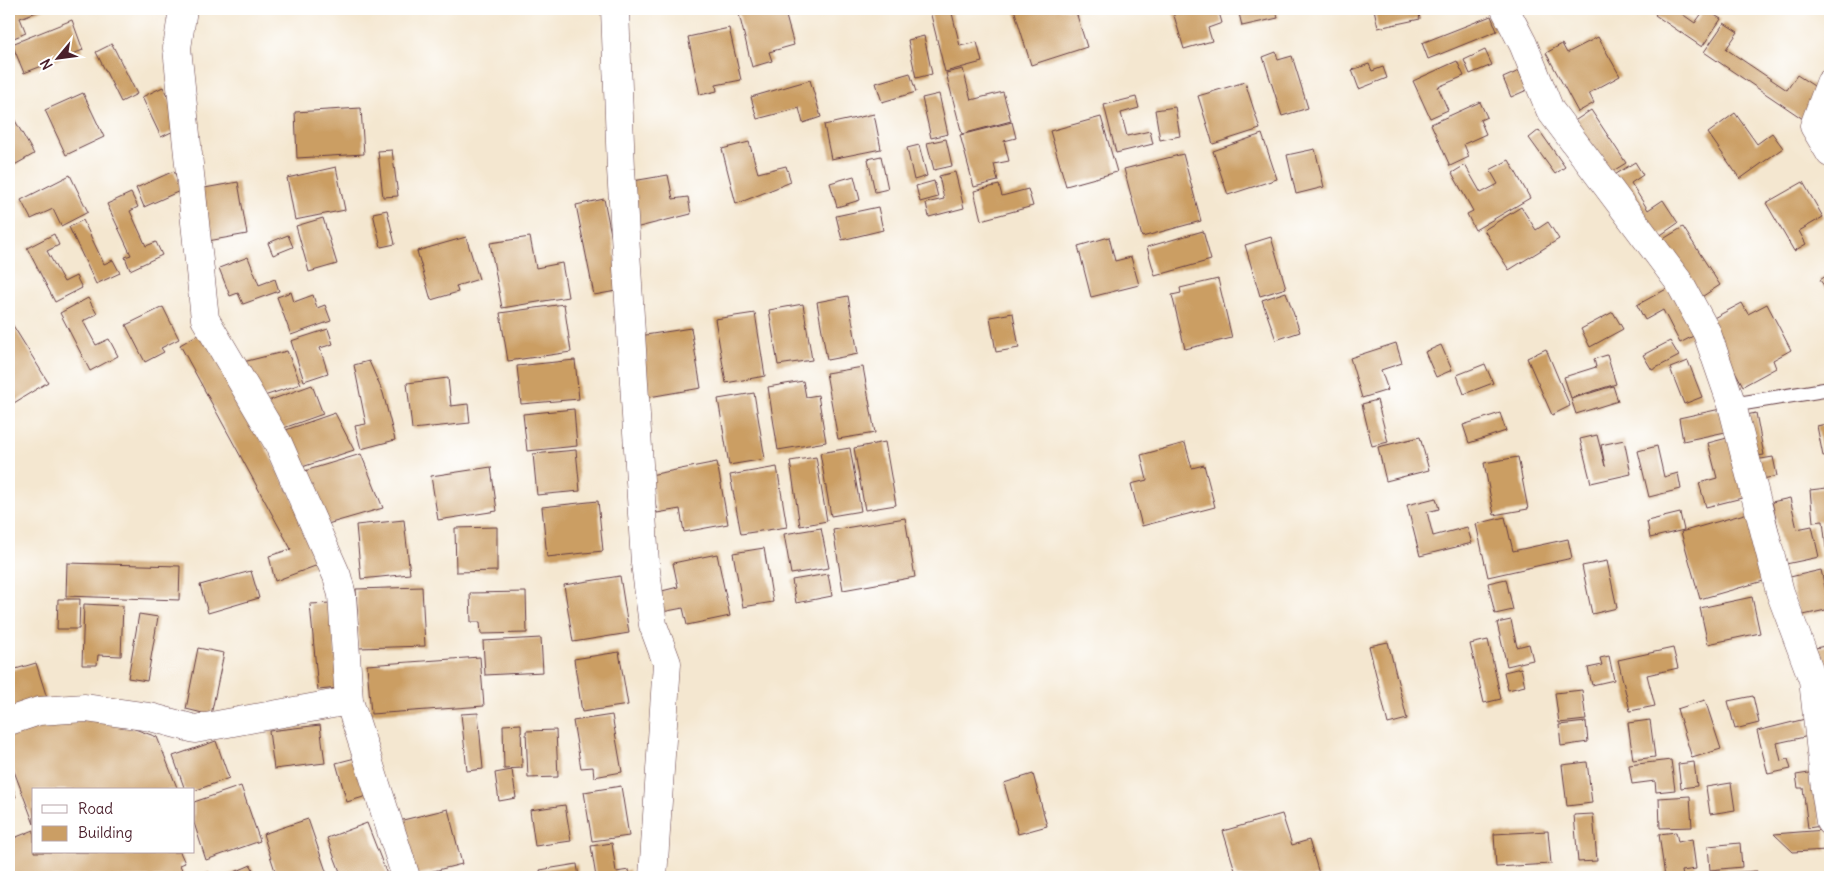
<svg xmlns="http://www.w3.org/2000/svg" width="1839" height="886" font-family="Delius,sans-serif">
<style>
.building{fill:#cb9e64}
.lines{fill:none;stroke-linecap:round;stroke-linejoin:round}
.lane-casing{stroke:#643d44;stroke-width:16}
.street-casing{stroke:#643d44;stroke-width:29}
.lane{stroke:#fff;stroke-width:14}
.street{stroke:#fff;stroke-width:28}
</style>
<rect width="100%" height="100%" fill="#fff"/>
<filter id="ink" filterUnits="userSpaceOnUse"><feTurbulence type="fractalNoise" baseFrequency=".02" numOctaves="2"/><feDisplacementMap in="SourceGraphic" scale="10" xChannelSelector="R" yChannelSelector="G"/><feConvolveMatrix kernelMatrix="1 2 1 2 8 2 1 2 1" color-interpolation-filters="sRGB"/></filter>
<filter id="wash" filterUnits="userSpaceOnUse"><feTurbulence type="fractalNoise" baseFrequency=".0096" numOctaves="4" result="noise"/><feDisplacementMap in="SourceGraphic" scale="20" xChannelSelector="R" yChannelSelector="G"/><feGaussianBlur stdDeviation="1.12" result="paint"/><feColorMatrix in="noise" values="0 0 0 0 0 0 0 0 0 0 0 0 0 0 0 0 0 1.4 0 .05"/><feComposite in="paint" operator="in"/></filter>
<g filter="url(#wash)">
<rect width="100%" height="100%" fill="#f4e7d0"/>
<g id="blocks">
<path class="building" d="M 9,9 L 45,9 L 20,18 L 26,33 L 9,40 Z
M 744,9 L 784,9 L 794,45 L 769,52 L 772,61 L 752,67 L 738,10 Z
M 940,9 L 951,9 L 960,46 L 977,42 L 982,62 L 945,72 L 930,11 Z
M 1014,9 L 1075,9 L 1087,47 L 1031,65 Z
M 1172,9 L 1218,9 L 1222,23 L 1208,28 L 1212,41 L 1184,49 Z
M 1238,9 L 1276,9 L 1278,18 L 1242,26 Z
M 1374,9 L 1418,9 L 1420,19 L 1378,28 Z
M 1660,9 L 1675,9 L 1695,23 L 1705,9 L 1721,19 L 1702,47 L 1655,15 Z
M 1491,16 L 1497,31 L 1428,59 L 1422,43 Z
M 72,20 L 83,50 L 24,73 L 12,44 Z
M 1724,23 L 1738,32 L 1726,49 L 1787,90 L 1797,75 L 1822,91 L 1803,119 L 1704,52 Z
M 729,28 L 741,80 L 716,85 L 717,91 L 700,95 L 688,37 Z
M 924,36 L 932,74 L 916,78 L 908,40 Z
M 1598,37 L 1620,76 L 1589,93 L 1594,103 L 1578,112 L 1546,53 L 1562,44 L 1567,53 Z
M 112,44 L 137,94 L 121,102 L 96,52 Z
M 1485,50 L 1492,65 L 1470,74 L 1464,60 Z
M 1276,52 L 1278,60 L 1292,56 L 1308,108 L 1282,116 L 1263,57 Z
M 1457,61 L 1464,76 L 1438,87 L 1448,110 L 1430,118 L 1413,81 Z
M 1369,64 L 1372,71 L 1383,67 L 1387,78 L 1359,89 L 1352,70 Z
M 963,69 L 971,100 L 1003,92 L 1011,121 L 962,134 L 946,73 Z
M 1519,71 L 1527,90 L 1511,97 L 1503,78 Z
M 910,73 L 916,92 L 882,102 L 876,83 Z
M 810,80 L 821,117 L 803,123 L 799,108 L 757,119 L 751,97 Z
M 1245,82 L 1260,129 L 1213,144 L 1198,96 Z
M 163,87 L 182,127 L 161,137 L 142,97 Z
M 83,93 L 104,137 L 66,155 L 45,110 Z
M 939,94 L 948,134 L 931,138 L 922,98 Z
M 1136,97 L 1139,108 L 1121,113 L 1127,136 L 1150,131 L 1153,144 L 1116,153 L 1104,105 Z
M 1480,102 L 1487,117 L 1480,120 L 1486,134 L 1464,144 L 1469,157 L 1450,166 L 1431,124 Z
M 1175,107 L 1180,136 L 1160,140 L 1155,110 Z
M 361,108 L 364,154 L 297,158 L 295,112 Z
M 9,110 L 34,154 L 9,168 Z
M 1591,110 L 1626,163 L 1608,174 L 1573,122 Z
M 1735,113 L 1757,144 L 1772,133 L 1783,148 L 1740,179 L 1708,133 Z
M 874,114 L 881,149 L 831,159 L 824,125 Z
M 1101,117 L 1117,172 L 1066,186 L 1050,131 Z
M 1012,122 L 1016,138 L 1004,141 L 1009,161 L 994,164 L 998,181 L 974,187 L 960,135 Z
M 1539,130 L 1565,167 L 1555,174 L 1529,138 Z
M 1262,134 L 1277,179 L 1228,195 L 1213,151 Z
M 946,139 L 952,166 L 934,170 L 927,143 Z
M 749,142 L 758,173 L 786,166 L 791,182 L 736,204 L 722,149 Z
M 919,145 L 927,176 L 914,180 L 907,148 Z
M 1315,149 L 1324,187 L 1296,194 L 1287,155 Z
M 392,150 L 398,196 L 383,197 L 378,151 Z
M 1183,154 L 1201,221 L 1142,237 L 1124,169 Z
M 881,156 L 888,189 L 875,192 L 868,159 Z
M 1509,160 L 1530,198 L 1475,230 L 1467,214 L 1473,211 L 1452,173 L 1465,165 L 1481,193 L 1498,184 L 1490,170 Z
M 1635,162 L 1643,175 L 1631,183 L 1648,210 L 1663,200 L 1678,223 L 1652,241 L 1610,178 Z
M 336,167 L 345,210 L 295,220 L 287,178 Z
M 174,171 L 182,190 L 144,207 L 136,188 Z
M 955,172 L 964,208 L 929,217 L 926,203 L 944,199 L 939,176 Z
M 70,175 L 88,212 L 61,226 L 53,209 L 31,219 L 21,200 Z
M 668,175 L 673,199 L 688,197 L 691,214 L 635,228 L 627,182 Z
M 854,176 L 860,200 L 837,207 L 830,183 Z
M 934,181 L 938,197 L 920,202 L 916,186 Z
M 238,182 L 247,234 L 208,241 L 199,189 Z
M 1803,182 L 1823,217 L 1799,231 L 1806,244 L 1794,251 L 1766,203 Z
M 999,185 L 1002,196 L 1028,189 L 1033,206 L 981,220 L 974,191 Z
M 131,193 L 138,207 L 130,211 L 146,246 L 156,242 L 162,255 L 130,270 L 125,257 L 131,255 L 107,204 Z
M 604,199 L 622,290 L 594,295 L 576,205 Z
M 878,207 L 883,230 L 842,240 L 836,216 Z
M 1521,207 L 1536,230 L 1548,222 L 1559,239 L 1509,270 L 1484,230 Z
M 387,210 L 395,244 L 381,247 L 373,213 Z
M 323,218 L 337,264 L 309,272 L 296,226 Z
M 83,220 L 104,264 L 113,260 L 120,273 L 96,284 L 69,227 Z
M 1683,227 L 1720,285 L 1697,300 L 1660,241 Z
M 1203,231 L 1211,260 L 1155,276 L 1147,247 Z
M 54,234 L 59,245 L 47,251 L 64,282 L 76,276 L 82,288 L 55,302 L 27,248 Z
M 288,235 L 293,247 L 273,255 L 268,243 Z
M 466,237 L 479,279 L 456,286 L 458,292 L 431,300 L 417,251 Z
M 530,237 L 536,268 L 562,263 L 568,297 L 502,308 L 490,243 Z
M 1109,237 L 1115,261 L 1131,257 L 1139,285 L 1091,297 L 1078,246 Z
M 1271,237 L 1286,288 L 1260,296 L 1245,245 Z
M 248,257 L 259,285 L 275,279 L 279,291 L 243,304 L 238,293 L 230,296 L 219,268 Z
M 1830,273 L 1830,294 L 1820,280 Z
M 1218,279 L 1232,338 L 1185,349 L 1172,295 L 1181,293 L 1180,288 Z
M 1672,286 L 1697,334 L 1680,343 L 1663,310 L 1645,320 L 1637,305 Z
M 291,292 L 294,302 L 313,295 L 317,308 L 325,305 L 331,321 L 291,335 L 277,297 Z
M 1286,292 L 1300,332 L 1276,340 L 1262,300 Z
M 848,296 L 858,354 L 827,360 L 817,302 Z
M 88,298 L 97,314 L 83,321 L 96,345 L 109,339 L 118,356 L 90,371 L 60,313 Z
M 1742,303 L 1748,314 L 1767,304 L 1791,350 L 1773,360 L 1776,368 L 1743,386 L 1708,321 Z
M 564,304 L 571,352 L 508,361 L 500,313 Z
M 803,304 L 812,360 L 778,365 L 769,310 Z
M 163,307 L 179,339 L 161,348 L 164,352 L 145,362 L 126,325 Z
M 1613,312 L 1623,329 L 1590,347 L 1581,329 Z
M 755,313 L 765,376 L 726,383 L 715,319 Z
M 1013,313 L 1019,348 L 996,352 L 990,317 Z
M 9,319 L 48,382 L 9,406 Z
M 691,328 L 701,388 L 649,397 L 639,336 Z
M 328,329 L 333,344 L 320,348 L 328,373 L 304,381 L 291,341 Z
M 204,331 L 326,562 L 275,581 L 269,556 L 291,549 L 180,345 Z
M 1670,341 L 1679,356 L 1652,370 L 1643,355 Z
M 1396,343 L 1402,363 L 1381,370 L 1388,390 L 1362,398 L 1350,358 Z
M 1441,345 L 1452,370 L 1436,377 L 1425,352 Z
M 1546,349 L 1570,406 L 1552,415 L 1527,358 Z
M 287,351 L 301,384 L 261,397 L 239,363 Z
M 1607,355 L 1616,384 L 1571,398 L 1564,377 L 1596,367 L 1594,359 Z
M 575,360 L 579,399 L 521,404 L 517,366 Z
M 369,361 L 383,393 L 395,440 L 361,449 L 355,426 L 366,424 L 354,365 Z
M 1688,361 L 1702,397 L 1684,404 L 1670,368 Z
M 1485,364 L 1493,383 L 1464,394 L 1457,375 Z
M 863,367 L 875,433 L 838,439 L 826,373 Z
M 448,378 L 451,406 L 468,404 L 470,423 L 412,429 L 407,383 Z
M 803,381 L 806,397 L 818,395 L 826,442 L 778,450 L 768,387 Z
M 312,385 L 323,414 L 278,430 L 265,402 Z
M 1613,386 L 1618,401 L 1576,414 L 1571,399 Z
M 754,393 L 765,459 L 729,465 L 718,399 Z
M 1377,400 L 1388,442 L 1372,446 L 1362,404 Z
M 1725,408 L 1730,431 L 1683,441 L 1679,418 Z
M 574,409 L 577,446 L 527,451 L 523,414 Z
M 335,413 L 354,450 L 296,469 L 280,432 Z
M 1500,413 L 1506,431 L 1469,443 L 1463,425 Z
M 1756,413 L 1764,455 L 1749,457 L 1741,416 Z
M 1830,423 L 1830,455 L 1823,456 L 1817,426 Z
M 1597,435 L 1605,466 L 1601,445 L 1624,440 L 1631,474 L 1591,483 L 1580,439 Z
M 1420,437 L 1429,470 L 1386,481 L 1378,447 Z
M 1731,437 L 1746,497 L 1706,507 L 1699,483 L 1717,478 L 1708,443 Z
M 885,442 L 896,505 L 865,510 L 854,448 Z
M 1185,443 L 1192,468 L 1204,465 L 1215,507 L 1142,526 L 1131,484 L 1147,480 L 1141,455 Z
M 1657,446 L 1664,477 L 1678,473 L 1681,489 L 1649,497 L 1638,451 Z
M 850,448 L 861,511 L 831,516 L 820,453 Z
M 576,450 L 580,491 L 537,495 L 533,454 Z
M 361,454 L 383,508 L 324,525 L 298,473 Z
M 816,457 L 827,521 L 800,526 L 790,461 Z
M 1518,457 L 1528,509 L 1494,515 L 1484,463 Z
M 1773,457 L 1777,476 L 1753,481 L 1749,461 Z
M 717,462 L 728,524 L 684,532 L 680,509 L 657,513 L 650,475 Z
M 491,467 L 497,511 L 438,520 L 431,476 Z
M 777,467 L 787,527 L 741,534 L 730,475 Z
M 1827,488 L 1830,508 L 1830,548 L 1826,548 L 1823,521 L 1813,522 L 1810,490 Z
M 1436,498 L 1439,509 L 1427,512 L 1433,536 L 1467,527 L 1472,543 L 1420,556 L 1407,505 Z
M 1790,498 L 1797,529 L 1812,526 L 1819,557 L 1786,564 L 1772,502 Z
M 598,501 L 603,551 L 547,557 L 542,507 Z
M 1680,513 L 1684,530 L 1650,538 L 1647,521 Z
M 1748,513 L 1767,580 L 1700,599 L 1681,532 Z
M 1505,517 L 1513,551 L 1568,539 L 1572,558 L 1488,577 L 1476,524 Z
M 905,518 L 915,577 L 843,590 L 833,530 Z
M 404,520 L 410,574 L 361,579 L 356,525 Z
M 497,527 L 497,571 L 456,572 L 455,528 Z
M 821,528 L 829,568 L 791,574 L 784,534 Z
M 764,548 L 773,602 L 743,607 L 733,553 Z
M 717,554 L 730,616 L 687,625 L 683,608 L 662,612 L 658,592 L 678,587 L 673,563 Z
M 1607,561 L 1617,608 L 1592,614 L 1582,566 Z
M 67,563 L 180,566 L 179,600 L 66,596 Z
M 1821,570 L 1830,609 L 1799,616 L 1790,577 Z
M 251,571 L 259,598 L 208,613 L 200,585 Z
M 828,574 L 832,596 L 796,603 L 792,580 Z
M 620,576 L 629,633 L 573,642 L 564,585 Z
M 1506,579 L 1513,610 L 1495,614 L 1488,583 Z
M 422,587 L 425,646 L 359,648 L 356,589 Z
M 526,592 L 527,633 L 481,634 L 480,622 L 471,622 L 470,593 Z
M 1752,597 L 1760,633 L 1708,644 L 1700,608 Z
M 58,599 L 80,599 L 79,629 L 57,629 Z
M 331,603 L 339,688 L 318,690 L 310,604 Z
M 84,604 L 123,606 L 121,656 L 98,655 L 97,665 L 82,665 Z
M 139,614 L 158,617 L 147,681 L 128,678 Z
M 1511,620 L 1517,647 L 1529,644 L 1533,660 L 1507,666 L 1497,623 Z
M 541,638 L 543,672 L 485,675 L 483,641 Z
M 1488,640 L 1501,699 L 1484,703 L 1470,644 Z
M 1388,642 L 1407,719 L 1388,724 L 1369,646 Z
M 1830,645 L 1830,690 L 1824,691 L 1815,648 Z
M 198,648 L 224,653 L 211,715 L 186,709 Z
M 1673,648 L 1678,668 L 1647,675 L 1655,706 L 1630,711 L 1618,660 Z
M 619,652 L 628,705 L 582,712 L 574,659 Z
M 1609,656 L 1614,680 L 1592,685 L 1588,668 L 1602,665 L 1600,658 Z
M 480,657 L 484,706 L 371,714 L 367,665 Z
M 36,663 L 47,698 L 9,710 L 9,671 Z
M 1521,668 L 1525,686 L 1508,690 L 1504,672 Z
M 1582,690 L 1586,720 L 1559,723 L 1555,693 Z
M 1753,696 L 1759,723 L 1735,729 L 1728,701 Z
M 1705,700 L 1721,749 L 1692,758 L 1677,709 Z
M 478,713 L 483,769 L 467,771 L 461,714 Z
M 96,715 L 157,737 L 178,790 L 34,790 L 34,824 L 9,758 L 9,731 L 39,719 Z
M 612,715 L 622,772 L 594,777 L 593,767 L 581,768 L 573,721 Z
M 1805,719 L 1809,736 L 1777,743 L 1781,761 L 1788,759 L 1791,769 L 1768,774 L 1757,731 Z
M 1650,720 L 1655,757 L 1633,760 L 1628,723 Z
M 1586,722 L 1588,742 L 1561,746 L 1559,725 Z
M 521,724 L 522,768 L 504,769 L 503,725 Z
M 320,725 L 325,763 L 274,769 L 269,731 Z
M 556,730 L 558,777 L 528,778 L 526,731 Z
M 216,741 L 229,778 L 194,791 L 194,790 L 185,790 L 173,756 Z
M 359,757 L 370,795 L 347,802 L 336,763 Z
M 1671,760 L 1675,790 L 1656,792 L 1655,781 L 1632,784 L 1629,765 Z
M 1587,762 L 1592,803 L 1567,806 L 1562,765 Z
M 1694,762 L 1697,786 L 1681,788 L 1678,764 Z
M 512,770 L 516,798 L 499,801 L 495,773 Z
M 1815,772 L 1821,826 L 1808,828 L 1803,788 L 1798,788 L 1796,775 Z
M 1033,774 L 1047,826 L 1018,834 L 1004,783 Z
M 9,776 L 16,797 L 9,799 Z
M 1731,783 L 1735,810 L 1710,814 L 1706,787 Z
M 241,786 L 260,841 L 206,860 L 194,823 L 194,802 Z
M 621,786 L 629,836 L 592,841 L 584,792 Z
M 1690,796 L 1692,827 L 1660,828 L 1659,798 Z
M 565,805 L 571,841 L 535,846 L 530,810 Z
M 448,809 L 462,864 L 413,876 L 399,821 Z
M 1282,814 L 1292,845 L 1309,840 L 1320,877 L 1237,877 L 1223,831 Z
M 1593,814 L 1597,861 L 1578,862 L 1574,815 Z
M 308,819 L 328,877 L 277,877 L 263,834 Z
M 367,823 L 388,877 L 342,877 L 327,838 Z
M 34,830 L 34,852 L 180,852 L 185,863 L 180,865 L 185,877 L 9,877 L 9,840 Z
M 1825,830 L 1826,850 L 1793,852 L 1774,834 Z
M 1548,831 L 1551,864 L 1496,867 L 1494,834 Z
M 1676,832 L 1678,842 L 1692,839 L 1696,869 L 1682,871 L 1683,877 L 1665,877 L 1659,834 Z
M 612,843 L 616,872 L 629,870 L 630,877 L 596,877 L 591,846 Z
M 1740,843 L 1742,867 L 1710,870 L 1708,846 Z
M 577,864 L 579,877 L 541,877 L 540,870 Z
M 251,865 L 256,877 L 223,877 Z
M 1757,871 L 1757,877 L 1724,877 L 1724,873 Z
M 209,872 L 211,877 L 195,877 Z"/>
</g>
</g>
<g filter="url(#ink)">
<use href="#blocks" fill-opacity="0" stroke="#643d44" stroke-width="1"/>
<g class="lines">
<g class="lane-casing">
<path id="lane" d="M 1732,405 L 1830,389"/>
</g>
<g class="street-casing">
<path id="street" d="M 183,9 L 177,48 L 205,319 L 278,443 L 337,576 L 342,595 L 349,701 L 406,877
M 615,9 L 621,169 L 645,563 L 653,625 L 667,663 L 653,877
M 1505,9 L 1523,44 L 1550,110 L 1679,282 L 1707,333 L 1732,405 L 1780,592 L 1813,680 L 1825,789 L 1830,822
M 1830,83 L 1814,126 L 1830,153
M 9,721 L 39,711 L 85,708 L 150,717 L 195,729 L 349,701"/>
</g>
<use href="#lane" class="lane"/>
<use href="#street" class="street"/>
</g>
</g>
<rect width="1839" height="886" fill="none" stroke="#fff" stroke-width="30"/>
<rect x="32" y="788" width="162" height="65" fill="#ffffff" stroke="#b7a5aa"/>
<rect x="42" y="805" width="25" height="8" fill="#ffffff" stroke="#b7a5aa"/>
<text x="78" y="814" font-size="15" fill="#4a1f2b">Road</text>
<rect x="42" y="826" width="25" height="15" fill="#cb9e64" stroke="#b7a5aa"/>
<text x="78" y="838" font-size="15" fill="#4a1f2b">Building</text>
<g transform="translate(58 58) rotate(241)" stroke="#ffffff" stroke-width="4" paint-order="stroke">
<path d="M0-4L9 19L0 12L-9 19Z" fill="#4a1f2b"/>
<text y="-8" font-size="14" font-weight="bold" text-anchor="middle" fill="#4a1f2b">N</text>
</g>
</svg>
